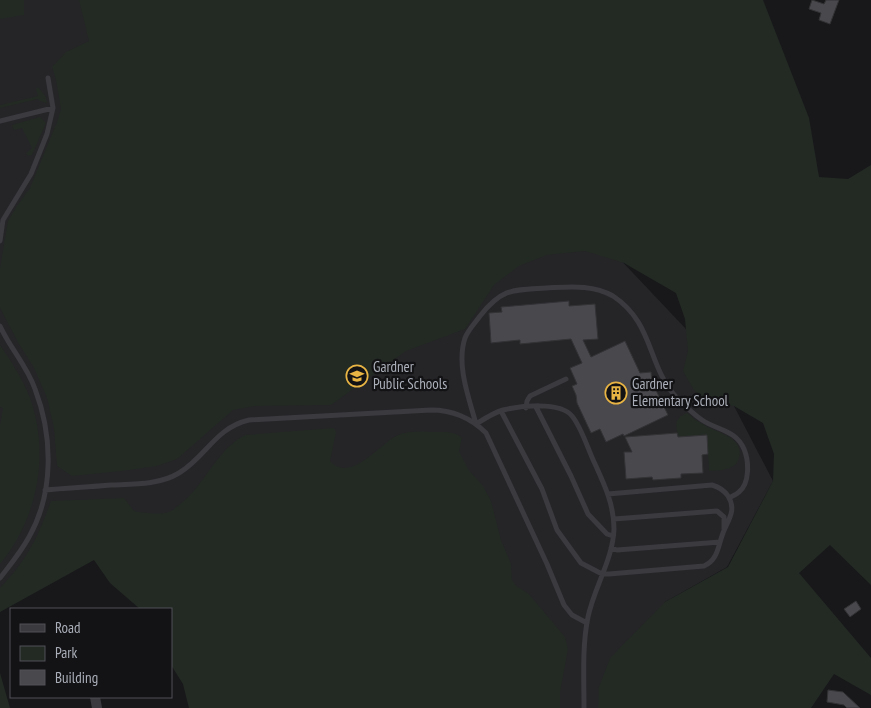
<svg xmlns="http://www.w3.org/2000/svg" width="871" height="708" font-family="'PT Sans Narrow',sans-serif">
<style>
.built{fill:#252427}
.green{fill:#232a24}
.building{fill:#48484d;stroke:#333336}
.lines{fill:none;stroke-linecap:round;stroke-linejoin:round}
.service{stroke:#3a3a3f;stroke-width:5}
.minor{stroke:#3a3a3f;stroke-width:10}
.labels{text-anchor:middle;stroke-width:4.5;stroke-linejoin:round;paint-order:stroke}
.poi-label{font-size:15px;fill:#abafb9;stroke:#131315;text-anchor:start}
</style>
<rect width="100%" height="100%" fill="#18181a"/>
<path class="built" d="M 0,0 L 88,0 L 182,25 L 597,235 L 686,329 L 734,406 L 773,481 L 727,567 L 665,602 L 626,708 L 548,708 L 105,544 L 0,601 Z"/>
<path class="green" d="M 0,0 L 24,0 L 24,15 L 0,19 Z
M 79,0 L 763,0 L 809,118 L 819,177 L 848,179 L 871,165 L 871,585 L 830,545 L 799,573 L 871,658 L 871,695 L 834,674 L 811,708 L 598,708 L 599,687 L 610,658 L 665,602 L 728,567 L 773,481 L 774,454 L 763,423 L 734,406 L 709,403 L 694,390 L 683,371 L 688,351 L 685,319 L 676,293 L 624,263 L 585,251 L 547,255 L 519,266 L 494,285 L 465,329 L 406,351 L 331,405 L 254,406 L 233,410 L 177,459 L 157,466 L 122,471 L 72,476 L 57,466 L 54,428 L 47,398 L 34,368 L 19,344 L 0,308 L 0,268 L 8,221 L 17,206 L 30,188 L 57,122 L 61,109 L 56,80 L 52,67 L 66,52 L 89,41 Z
M 38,87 L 46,97 L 47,103 L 40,101 L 38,99 L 0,108 L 0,105 L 38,96 L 36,89 Z
M 40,117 L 46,123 L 32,155 L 28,156 L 26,153 L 32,148 L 22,128 L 14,130 L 12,125 Z
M 0,345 C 11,361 23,379 30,398 C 50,453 38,519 0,564 L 0,426 L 3,408 L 0,407 Z
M 687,413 C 692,418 699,422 706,426 C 718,433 745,438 739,458 C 735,471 720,470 709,471 L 707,435 L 678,437 C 676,424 673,419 687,413 Z
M 333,428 L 335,429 L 336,433 L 330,461 C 351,484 380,443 398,435 C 409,430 425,432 437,432 C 445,432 455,431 462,438 L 459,451 L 468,469 L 483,486 L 491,501 L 501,540 L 511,564 L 512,580 L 516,586 L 528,593 L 565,637 L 568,649 L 560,692 L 560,708 L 189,708 L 183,684 L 171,665 L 171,609 L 140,609 L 110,583 L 94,560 L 0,612 L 0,588 C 27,560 38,537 51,501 L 124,498 L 134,511 C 145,513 159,515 169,512 C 172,511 176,507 179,505 C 205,486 215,451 245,435 Z
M 0,673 L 10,708 L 0,708 Z"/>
<path class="building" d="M 812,0 L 824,4 L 826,0 L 839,0 L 830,24 L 819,20 L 821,13 L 809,9 Z
M 569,301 L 569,306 L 595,304 L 598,339 L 583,340 L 591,357 L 625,341 L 640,373 L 651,372 L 652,382 L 668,415 L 624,436 L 623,434 L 606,442 L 600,429 L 591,433 L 577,403 L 576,395 L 572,386 L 577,384 L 570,368 L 582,363 L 571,339 L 520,344 L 520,340 L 491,343 L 489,313 L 502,312 L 501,307 Z
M 677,433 L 678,437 L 707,435 L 708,454 L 702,455 L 703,473 L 681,474 L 681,478 L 653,480 L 652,477 L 626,479 L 624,452 L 632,452 L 625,437 Z
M 856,601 L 861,609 L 850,617 L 844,609 Z
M 828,690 L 843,692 L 860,708 L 847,708 L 844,705 L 827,702 Z"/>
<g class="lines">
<path class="service" d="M 0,121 L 53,108
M 0,241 L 3,220 L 31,174 L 47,134 L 53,108 L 48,78
M 0,326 C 10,348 27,366 35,389 C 53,436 54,493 29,537 C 21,552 10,565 0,578
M 536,407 L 571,476 L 588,514 L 607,534 L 613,536
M 526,408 L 527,401 L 530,396 L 566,379
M 501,411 L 542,489 L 557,530 L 581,563 L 602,574 L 609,574 L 704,566 C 718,560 718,546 723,533 C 728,520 737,510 728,496 C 724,490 719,487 712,485 L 608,494
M 45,490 C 67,488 89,487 111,485 C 134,484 159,485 179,473 C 206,457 215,428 249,420 L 431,410 C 453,410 471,418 486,433 L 547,564 L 564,605 L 572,615 L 587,623
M 614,519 L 717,511 L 724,517 L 724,529
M 611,548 L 617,550 L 720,542
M 584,708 C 584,678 582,646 588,617 C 594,588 613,559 614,529 C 614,505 605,486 595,464 C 588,450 582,428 572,416 C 560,401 520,406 503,410 C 493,413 484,419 476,424 C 469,398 456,365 465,338 C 468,330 475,323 480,316 C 502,288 513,290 546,288 C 569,287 592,284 613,296 C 654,323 647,365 676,397 C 684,405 693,414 702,420 C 717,430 736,430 744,449 C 749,461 750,483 739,492 C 736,495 732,496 729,498"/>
<path class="minor" d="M 95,697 L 97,708"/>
</g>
<defs>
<g id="school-ring" transform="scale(1.125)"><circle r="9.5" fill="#131315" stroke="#e8b443" stroke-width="1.5"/><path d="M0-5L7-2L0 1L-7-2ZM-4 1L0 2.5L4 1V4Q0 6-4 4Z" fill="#e8b443"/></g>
<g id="building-ring" transform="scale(1.125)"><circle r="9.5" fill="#131315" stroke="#e8b443" stroke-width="1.5"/><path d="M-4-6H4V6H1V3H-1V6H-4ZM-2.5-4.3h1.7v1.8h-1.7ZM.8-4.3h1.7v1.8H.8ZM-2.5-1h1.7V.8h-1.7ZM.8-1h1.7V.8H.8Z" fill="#e8b443"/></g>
</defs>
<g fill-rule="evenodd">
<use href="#school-ring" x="357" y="376"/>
<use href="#building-ring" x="616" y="393"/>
</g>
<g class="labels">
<g class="poi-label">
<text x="373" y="372">Gardner<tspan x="373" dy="17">Public Schools</tspan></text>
<text x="632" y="389">Gardner<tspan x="632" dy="17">Elementary School</tspan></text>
</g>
</g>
<rect x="10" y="608" width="162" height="90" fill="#131315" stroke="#505157"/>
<rect x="20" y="624" width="25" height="8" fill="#3a3a3f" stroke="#505157"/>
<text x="55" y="633" font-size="15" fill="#abafb9">Road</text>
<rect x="20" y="646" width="25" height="15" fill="#232a24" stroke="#505157"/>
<text x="55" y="658" font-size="15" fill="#abafb9">Park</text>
<rect x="20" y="670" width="25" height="15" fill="#48484d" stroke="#505157"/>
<text x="55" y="683" font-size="15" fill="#abafb9">Building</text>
</svg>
